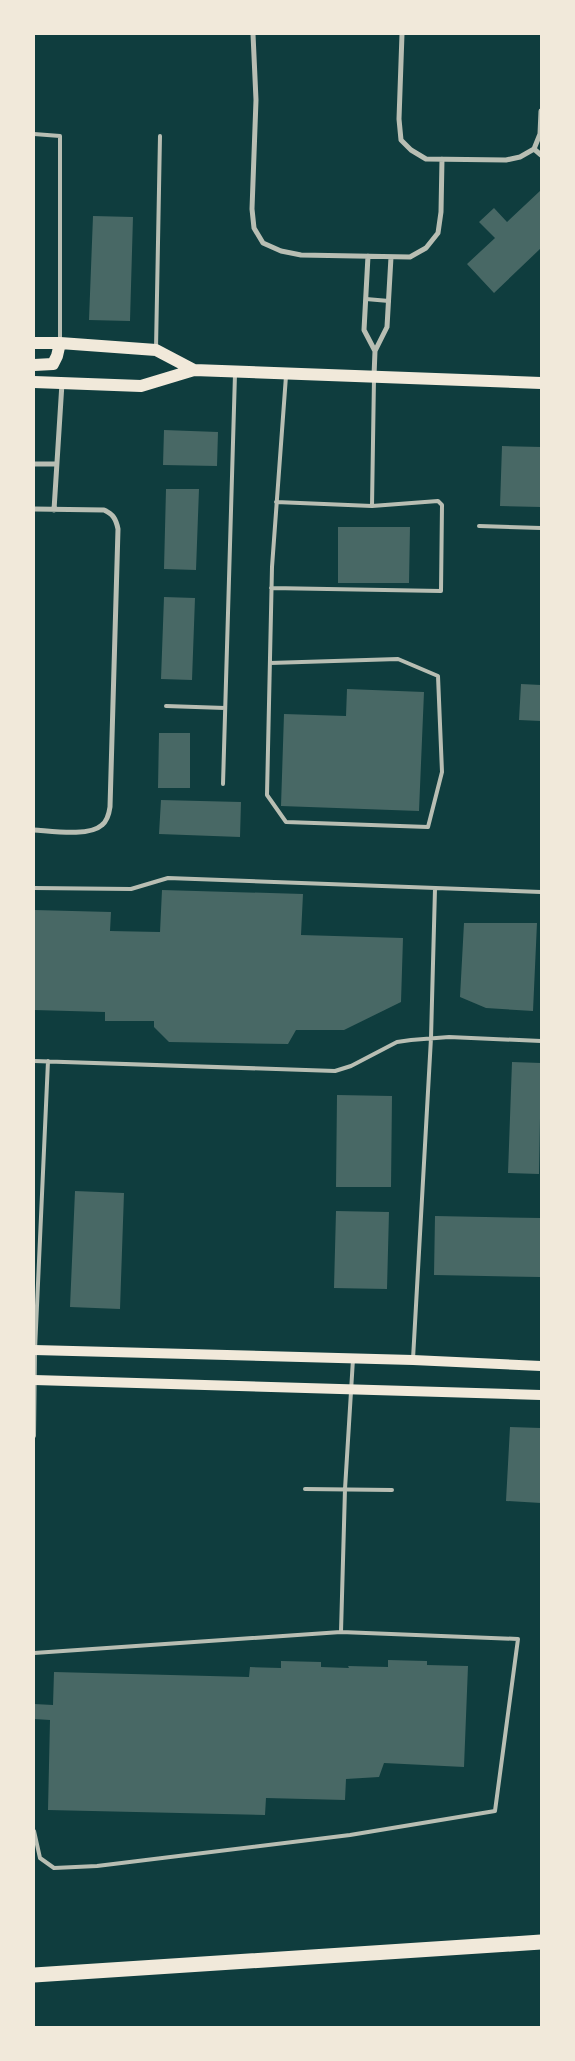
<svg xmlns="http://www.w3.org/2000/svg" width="575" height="2061" font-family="'Exo 2',sans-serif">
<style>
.building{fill:#486865}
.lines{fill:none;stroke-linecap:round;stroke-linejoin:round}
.service{stroke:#b8beb3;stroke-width:4}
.minor{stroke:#b8beb3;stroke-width:5}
.secondary{stroke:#f1e9da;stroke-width:10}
.primary{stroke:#f1e9da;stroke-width:12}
.motorway{stroke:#f1e9da;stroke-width:15}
</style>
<rect width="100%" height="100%" fill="#0f3d3e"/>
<path class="building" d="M 541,190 L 541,248 L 494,293 L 467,264 L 495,238 L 479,222 L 494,208 L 507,222 Z
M 93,216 L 133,217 L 130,321 L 89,320 Z
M 164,430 L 218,432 L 217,466 L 163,465 Z
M 502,446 L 541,447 L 541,507 L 500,506 Z
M 166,489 L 199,489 L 196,570 L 164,569 Z
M 338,527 L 410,527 L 409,583 L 338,583 Z
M 164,597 L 195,598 L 192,680 L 161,679 Z
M 521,684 L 541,685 L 541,721 L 519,720 Z
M 347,689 L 424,692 L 419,811 L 281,806 L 284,714 L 346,716 Z
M 159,733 L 190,733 L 190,788 L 158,788 Z
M 161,800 L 241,802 L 240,837 L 159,834 Z
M 162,890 L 303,894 L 301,935 L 403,938 L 401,1002 L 344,1030 L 296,1030 L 288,1044 L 169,1042 L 154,1027 L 154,1021 L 105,1021 L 105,1012 L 34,1010 L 34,910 L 111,912 L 110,931 L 160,932 Z
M 464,923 L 537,923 L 533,1011 L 486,1008 L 460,997 Z
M 512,1062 L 541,1063 L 539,1174 L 508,1173 Z
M 337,1095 L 392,1096 L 391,1187 L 336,1187 Z
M 75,1191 L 124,1193 L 120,1309 L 70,1307 Z
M 336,1211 L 389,1212 L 387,1289 L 334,1288 Z
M 435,1216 L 541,1218 L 540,1277 L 434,1275 Z
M 510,1427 L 541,1428 L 541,1503 L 506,1501 Z
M 388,1660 L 427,1661 L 427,1665 L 468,1666 L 464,1767 L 384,1763 L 379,1777 L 346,1779 L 345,1800 L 266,1798 L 265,1815 L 48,1810 L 50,1720 L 34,1719 L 34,1704 L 53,1705 L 54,1672 L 249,1677 L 250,1667 L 281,1668 L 281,1661 L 321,1662 L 321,1667 L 349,1668 L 348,1666 L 388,1667 Z"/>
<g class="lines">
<path class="service" d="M 34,134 L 60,136 L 60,340
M 366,299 L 389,301
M 156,349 L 160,136
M 372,506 L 374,378
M 479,526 L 541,528
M 271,588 L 441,591 L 442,505 L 438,501 L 372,506 L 276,502
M 270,663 L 398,659 L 438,676 L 442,772 L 428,827 L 286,822 L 267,795 L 272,567 L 286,376
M 166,706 L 225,708
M 223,784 L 235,374
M 34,888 L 131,889 L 168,878 L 541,892
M 34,1061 L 335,1071 L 351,1066 L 397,1042 L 411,1040 L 449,1037 L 541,1041
M 413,1359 L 431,1038 L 435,889
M 34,1436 L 35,1350 L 48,1061
M 305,1489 L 392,1490
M 341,1632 L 345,1489 L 353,1359
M 34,1653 L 341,1632 L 518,1639 L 495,1811 L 350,1835 L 97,1866 L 54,1868 L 40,1858 L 34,1831"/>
<path class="minor" d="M 253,34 L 256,100 L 252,209 L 254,228 L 263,243 L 281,251 L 301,255 L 410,257 L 426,248 L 438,233 L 441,212 L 442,159
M 402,34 L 399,119 L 401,140 L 411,150 L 426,159 L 506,160 L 520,157 L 534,149
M 534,149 L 540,134 L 541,111
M 534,149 L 541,155
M 368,256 L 364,330 L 375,351
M 374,376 L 375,351 L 387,327 L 391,257
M 34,464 L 56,464
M 34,509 L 104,510 C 113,514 116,519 118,529 L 110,807 C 109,814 107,821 102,825 C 89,837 51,831 34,830
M 54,510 L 62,383"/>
<path class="secondary" d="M 34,1350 L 413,1360 L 541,1366
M 34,1380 L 541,1395"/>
<path class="primary" d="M 34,343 L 60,343 L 156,350 L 194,370
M 34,365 L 53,364 L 57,356 L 60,343
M 34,382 L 141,386 L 194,370 L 541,383"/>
<path class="motorway" d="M 34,1975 L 541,1942"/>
</g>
<rect width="575" height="2061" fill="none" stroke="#f1e9da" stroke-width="70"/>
</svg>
